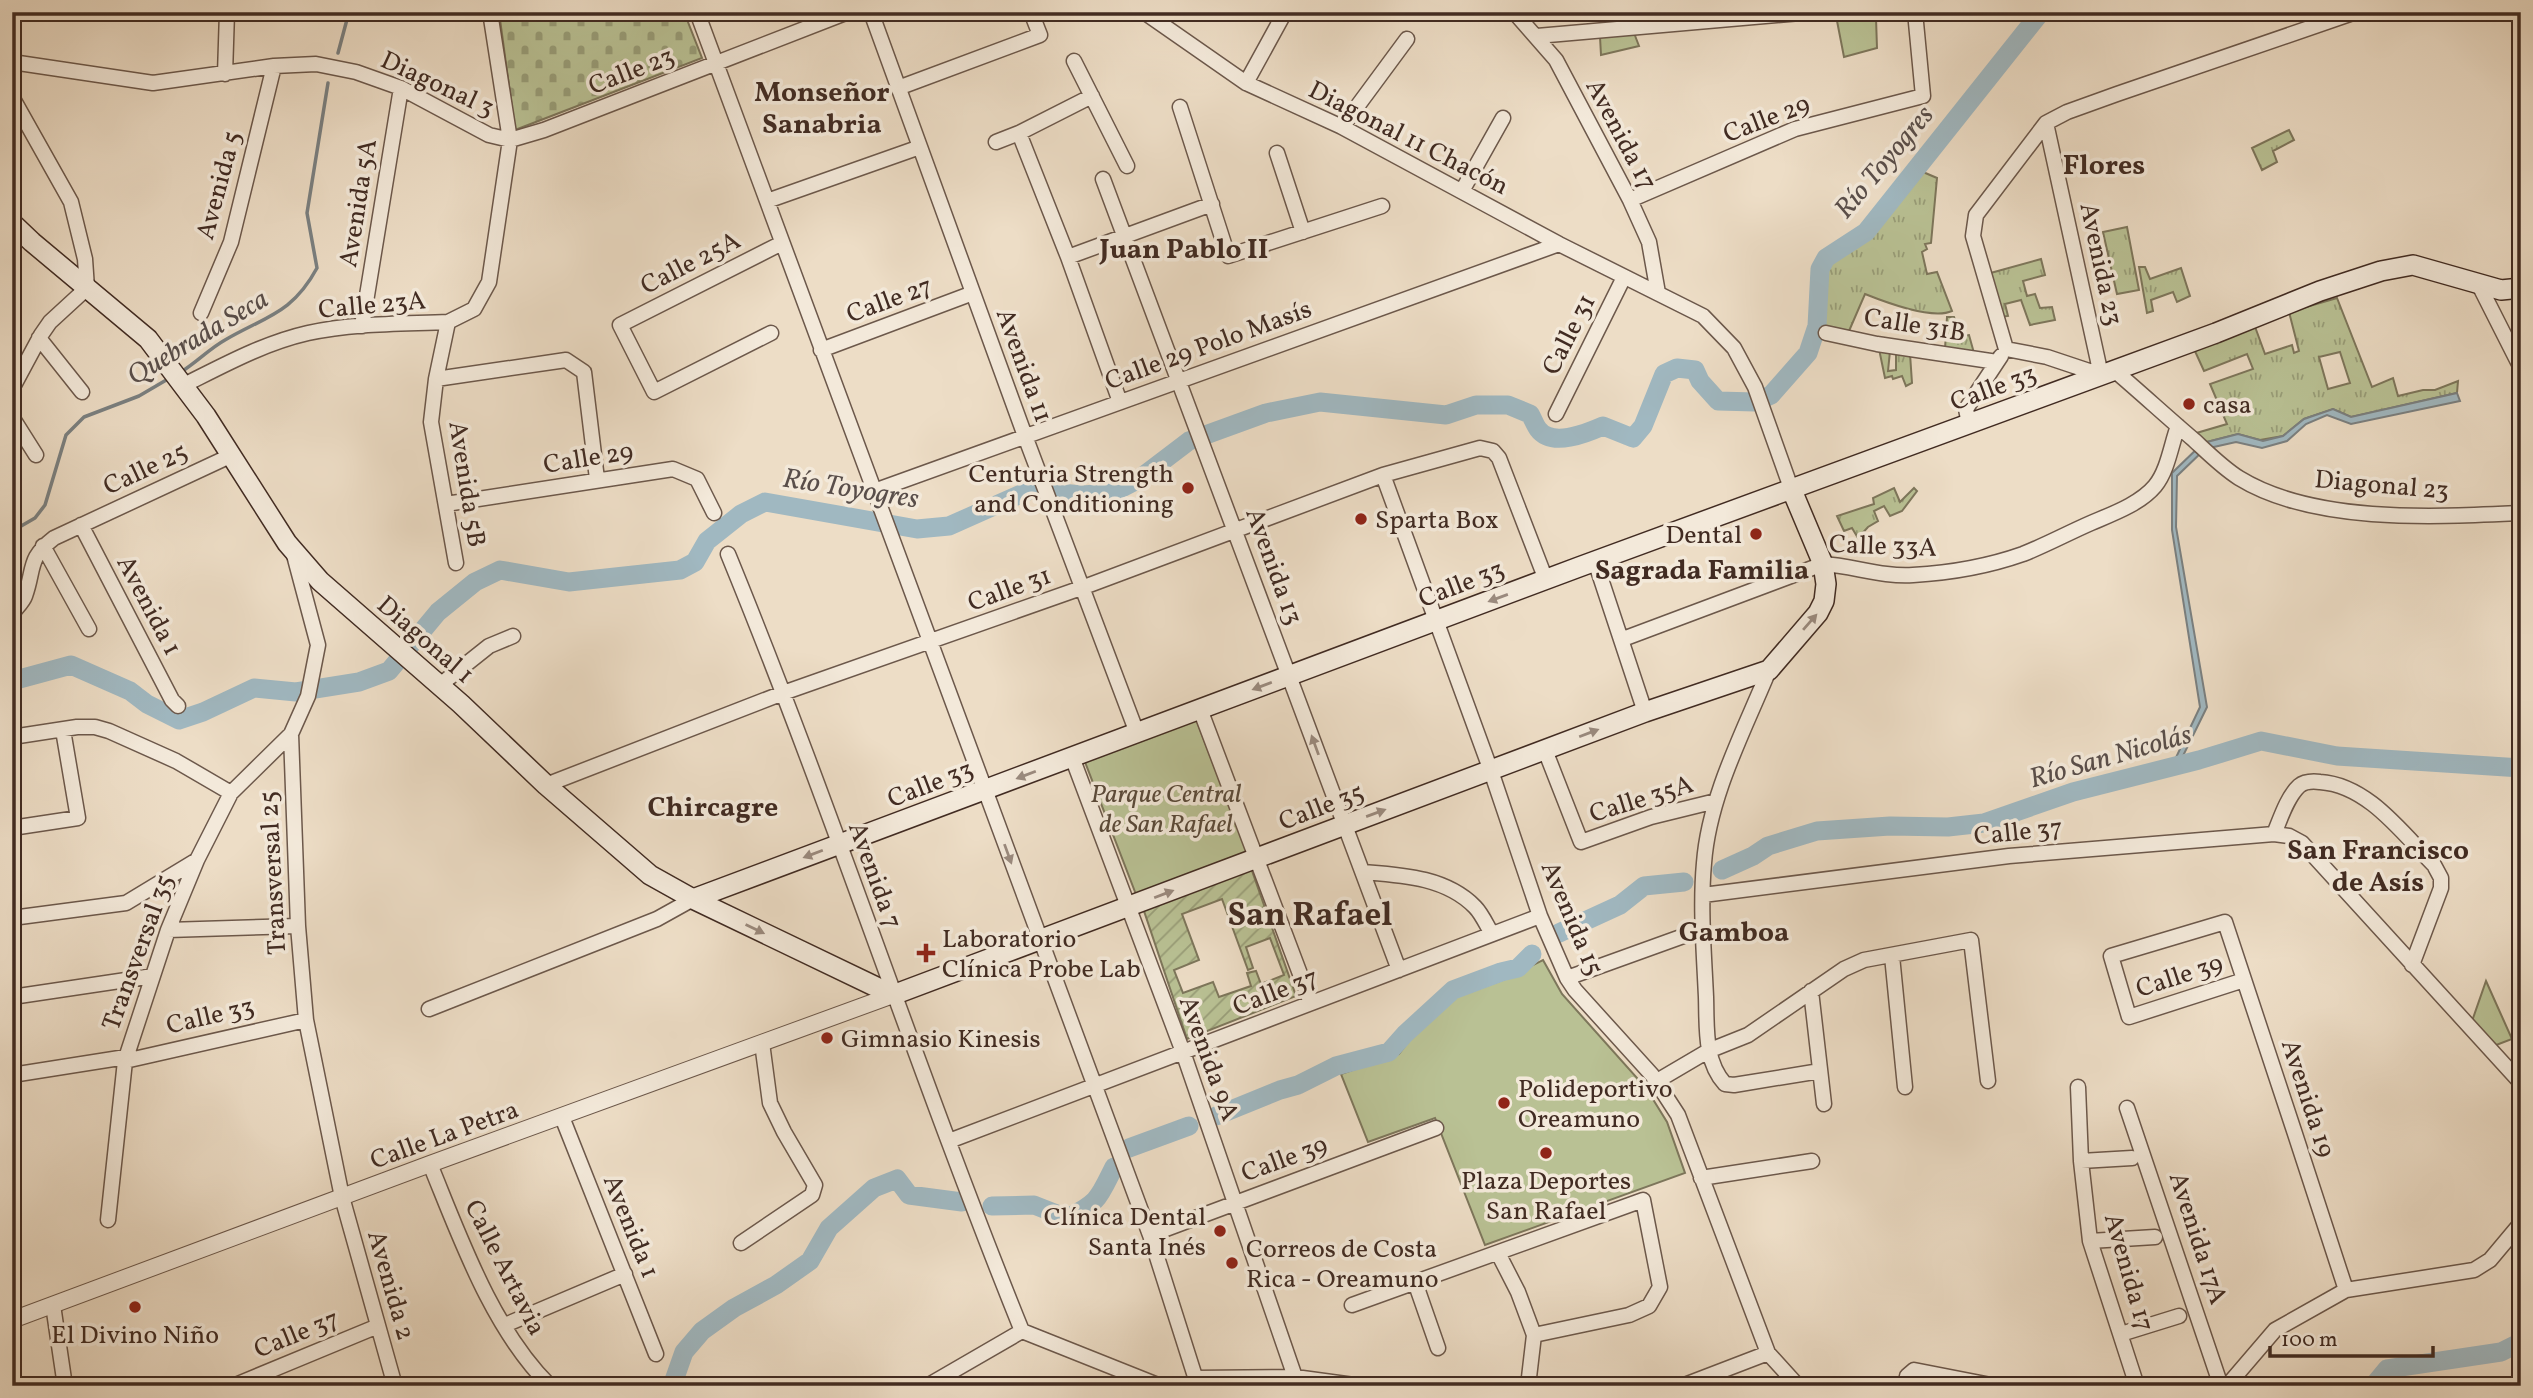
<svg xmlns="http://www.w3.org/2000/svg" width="2533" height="1398" font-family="Vollkorn,serif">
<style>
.grass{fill:url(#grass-tufts);stroke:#7d765b;stroke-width:2;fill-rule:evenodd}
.cemetery{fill:url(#cemetery-stones);stroke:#7d765b;stroke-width:2}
.park{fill:#b9c194;stroke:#7d765b;stroke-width:2}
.garden{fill:url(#garden-furrows);stroke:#7d765b;stroke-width:2;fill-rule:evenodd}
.water{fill:#a0b8c1;stroke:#7a8081;stroke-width:2}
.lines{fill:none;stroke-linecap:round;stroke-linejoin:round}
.stream{stroke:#7a8081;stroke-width:3.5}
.river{stroke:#a0b8c1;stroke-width:19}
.minor-casing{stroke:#6c584b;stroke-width:17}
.tertiary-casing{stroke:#6c584b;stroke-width:18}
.secondary-casing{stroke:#412b22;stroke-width:22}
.minor{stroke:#f3e9da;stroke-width:14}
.tertiary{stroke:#f3e9da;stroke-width:16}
.secondary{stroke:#f3e9da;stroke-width:19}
.oneway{fill:#9a8a7e}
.poi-dot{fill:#8f2418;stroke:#f3e9da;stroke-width:2.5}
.labels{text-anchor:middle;stroke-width:7;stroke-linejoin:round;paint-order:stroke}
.street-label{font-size:26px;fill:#412b22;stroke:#f3e9da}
.poi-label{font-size:26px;fill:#412b22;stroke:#f3e9da;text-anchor:start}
.park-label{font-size:26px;font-style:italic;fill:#594939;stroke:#f3e9da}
.neighbourhood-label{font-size:28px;font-weight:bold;fill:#412b22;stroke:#f3e9da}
.water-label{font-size:28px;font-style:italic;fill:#594e4a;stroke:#f3e9da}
.district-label{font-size:33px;font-weight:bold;fill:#412b22;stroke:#f3e9da}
</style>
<defs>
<pattern id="grass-tufts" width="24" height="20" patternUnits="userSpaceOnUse" patternTransform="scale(1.75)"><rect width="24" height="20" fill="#b9c194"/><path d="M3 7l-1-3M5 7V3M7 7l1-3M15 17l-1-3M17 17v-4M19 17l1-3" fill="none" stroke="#989d78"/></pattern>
<pattern id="cemetery-stones" width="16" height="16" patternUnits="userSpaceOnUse" patternTransform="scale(1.75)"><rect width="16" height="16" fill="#b9c194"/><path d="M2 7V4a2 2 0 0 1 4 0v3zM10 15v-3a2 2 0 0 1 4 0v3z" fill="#989d78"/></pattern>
<pattern id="garden-furrows" width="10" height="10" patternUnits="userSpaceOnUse" patternTransform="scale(1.75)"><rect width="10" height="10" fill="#b9c194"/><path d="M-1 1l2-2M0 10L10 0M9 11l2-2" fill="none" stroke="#989d78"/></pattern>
</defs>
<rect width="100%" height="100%" fill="#edddc6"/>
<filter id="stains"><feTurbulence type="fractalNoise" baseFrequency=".00286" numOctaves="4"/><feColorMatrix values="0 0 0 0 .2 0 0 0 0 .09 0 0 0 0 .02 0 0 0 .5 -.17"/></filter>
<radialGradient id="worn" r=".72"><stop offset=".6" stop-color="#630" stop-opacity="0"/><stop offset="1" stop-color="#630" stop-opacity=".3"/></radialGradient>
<path class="grass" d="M 2289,130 L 2294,140 L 2273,151 L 2277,162 L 2262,170 L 2252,148 Z
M 1916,169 L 1937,178 L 1931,243 L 1925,244 L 1927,249 L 1922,252 L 1927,274 L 1937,272 L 1952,311 C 1932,320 1885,302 1865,294 L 1849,331 L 1817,325 L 1820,269 L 1826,258 L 1866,232 Z
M 2127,227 L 2139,290 L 2117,294 L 2103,232 Z
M 2041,259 L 2045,275 L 2023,281 L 2027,296 L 2035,294 L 2040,308 L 2052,307 L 2055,320 L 2030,325 L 2021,300 L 2005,304 L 2008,316 L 2000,317 L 1987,274 Z
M 2139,267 L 2145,267 L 2150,279 L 2181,268 L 2190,296 L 2177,302 L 2173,292 L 2151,300 L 2153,311 L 2147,313 Z
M 2337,298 L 2372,387 L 2393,378 L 2398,396 L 2423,390 L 2435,390 L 2458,381 L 2457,393 L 2351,417 L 2333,409 L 2304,419 L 2283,436 L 2260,440 L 2238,434 L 2203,443 L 2193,434 L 2227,424 L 2210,384 L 2253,369 L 2247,354 L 2204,371 L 2194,349 L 2254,324 L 2265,354 L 2292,345 L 2294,353 L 2299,351 L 2289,312 ZM 2340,352 L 2350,383 L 2328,389 L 2319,357 Z
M 1947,317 L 1954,317 L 1961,336 L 1969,335 L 1974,353 L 1945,349 Z
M 1879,349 L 1890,351 L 1888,371 L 1896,370 L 1896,352 L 1910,354 L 1912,383 L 1906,386 L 1902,376 L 1893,379 L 1892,376 L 1885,378 Z
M 1894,488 L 1900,502 L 1914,488 L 1917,491 L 1902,511 L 1890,516 L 1884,506 L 1874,511 L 1878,521 L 1868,527 L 1858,538 L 1852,528 L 1844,531 L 1837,516 L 1874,504 L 1873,498 Z"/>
<path class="cemetery" d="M 499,12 L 684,12 L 702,58 L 515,130 Z"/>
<path class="park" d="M 1876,18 L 1877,48 L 1844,57 L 1837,21 Z
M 1634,33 L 1639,46 L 1601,55 L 1600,37 Z
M 1196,719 L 1248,854 L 1137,897 L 1085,762 Z
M 1543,960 L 1562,994 L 1646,1088 L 1667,1122 L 1685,1173 L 1485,1245 L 1435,1118 L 1368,1142 L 1341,1074 L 1399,1054 L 1423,1022 L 1456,997 L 1505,979 Z
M 2486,981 L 2512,1039 L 2491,1047 L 2471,1024 Z"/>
<path class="garden" d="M 1251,868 L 1296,996 L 1187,1039 L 1143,908 ZM 1222,899 L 1248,970 L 1253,968 L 1246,947 L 1270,938 L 1284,975 L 1261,984 L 1256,971 L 1247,973 L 1251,986 L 1219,997 L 1213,982 L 1183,993 L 1174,970 L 1199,960 L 1182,914 Z"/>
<path class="water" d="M 2457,393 L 2460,401 L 2351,424 L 2327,415 L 2306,424 L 2287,441 L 2262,448 L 2236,442 L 2205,449 L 2177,476 L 2176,527 L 2207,707 L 2178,766 L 2171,768 L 2200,707 L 2172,530 L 2172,473 L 2203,443 L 2238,434 L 2263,441 L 2283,436 L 2304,419 L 2333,409 L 2351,417 Z"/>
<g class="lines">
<path class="stream" d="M 338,53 L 349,12
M 181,372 C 197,362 209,349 225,340 C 266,316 292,314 317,268 L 307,213 L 328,83
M 12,538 L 16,529 L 35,518 L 45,505 L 66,435 L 84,417 L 139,396 L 168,379"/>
<path class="river" d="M 12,681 L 71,665 L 130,691 L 147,704 L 179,720 L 203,712 L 254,688 L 296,692 L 359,682 L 389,671 L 438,612 L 475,582 L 500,570 L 569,582 L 680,570 L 695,562 L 707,541 L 741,514 L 765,502 L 917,529 L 949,526 L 1030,490 L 1082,495 L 1112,493 L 1139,479 L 1189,441 L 1266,413 L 1320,402 L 1446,415 L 1476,405 L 1508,405 L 1530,414 C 1533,419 1535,425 1538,429 C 1552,448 1587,433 1603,426 L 1633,438 L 1643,426 L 1664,374 L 1677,368 L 1695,370 L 1700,381 L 1718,401 L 1755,402 L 1771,395 L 1808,353 L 1817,326 L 1820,269 L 1826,258 L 1866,232 L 2041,12
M 1722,870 L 1753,856 L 1768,846 L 1817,831 L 1890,826 L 1948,827 L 1984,823 L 2073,792 L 2199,760 L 2261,741 L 2337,756 L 2521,768
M 1559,933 L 1620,905 L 1644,886 L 1684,882
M 1216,1116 L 1280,1090 L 1298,1085 L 1336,1066 L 1389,1052 L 1405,1034 L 1453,990 L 1501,972 L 1518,968 L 1532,954
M 1129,1148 L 1189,1126
M 992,1206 L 1034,1205 L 1067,1218 C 1099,1203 1099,1197 1114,1167
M 672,1386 L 684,1352 L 702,1331 L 734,1308 L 776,1285 L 810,1261 L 829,1228 L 874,1188 L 897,1179 L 909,1195 L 962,1202
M 2373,1386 L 2387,1369 L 2501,1352 L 2521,1342"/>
<g class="minor-casing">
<path id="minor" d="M 697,12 L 1150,1235 L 1198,1386
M 871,12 L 1025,436 L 1137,733
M 1144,12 L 1246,83 L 1342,127 L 1559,244 L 1703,316 L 1734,348 L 1755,387 L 1791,488
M 1514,12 L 1556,60 L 1630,200 L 1649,242 L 1658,293
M 1537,36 L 1812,12
M 1074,61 L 1127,166
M 12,62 L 153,83 L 274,66 L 316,64 L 356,72 L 401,88 L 489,135 L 510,140
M 225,74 L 227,12
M 1246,83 L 1285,12
M 898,88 L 1040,35 L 1031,12
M 12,97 L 71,202 L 85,259 L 87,288 L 50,322 L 41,335 L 12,389
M 1180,107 L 1228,256 L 1382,206
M 2046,123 L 2101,375
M 1342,127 L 1407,39
M 1019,133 L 1068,257 L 1120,402
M 510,140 L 544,130 L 848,12
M 996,142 L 1019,133 L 1092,96
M 1277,153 L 1303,232
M 1103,179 L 1399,970
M 1462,191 L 1503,118
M 1630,200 L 1795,129 L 1923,96 L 1915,12
M 767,201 L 920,147
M 1068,257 L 1212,204
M 2479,285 L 2521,368
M 201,313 L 231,242 L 274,66
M 362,326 L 401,88
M 771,333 L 654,392 L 620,325 L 782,243
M 1826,333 L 1877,344 L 1997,362
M 39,338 L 82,392
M 2006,349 L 1973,236 L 1976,215 L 2046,123 L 2067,112 L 2117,94 L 2356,12
M 2006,349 L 2047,357 L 2101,375
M 821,350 L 973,293
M 2114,370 C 2141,393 2167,417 2194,440 C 2208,453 2223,468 2239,478 C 2314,524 2435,517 2521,513
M 436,379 L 566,360 L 584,372 L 597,479
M 184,385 C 224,365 264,343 308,333 C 354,323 401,324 448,322
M 1556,414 L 1624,277
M 12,417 L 36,455
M 1969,424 L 1966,409 L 2001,356
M 1383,475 L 1491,771 L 1540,916 L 1567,978 L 1575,990 L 1652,1075 L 1678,1115 L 1768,1353 L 1798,1386
M 874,491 L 1559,244
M 446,504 L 673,469 L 697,479 L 714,513
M 81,525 L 172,700 L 178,706
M 43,546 L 89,629
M 728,554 C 833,810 918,1074 1022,1331
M 294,555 L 318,645 L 308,696 L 291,734 L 298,926 L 306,1020 L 342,1197 L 395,1386
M 1595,561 L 1645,712
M 456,563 L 431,422 L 436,379 L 448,322 L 474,309 L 489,282 L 510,140 L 490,12
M 12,614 C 16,608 23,602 25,596 C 35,568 27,559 54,538 L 230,456
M 1623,639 L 1823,564 C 1854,566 1882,577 1913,575 C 1948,573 1989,566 2023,554 C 2046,545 2068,533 2091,523 C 2112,514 2140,504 2155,486 C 2168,470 2171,445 2178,426
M 1769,670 C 1744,731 1709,796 1704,863 C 1700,907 1704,953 1706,997 C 1707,1027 1704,1061 1725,1084 L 1734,1085 L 1820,1071
M 440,685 L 489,646 L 513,636
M 1200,709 L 1311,1003
M 12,737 L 77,727 L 95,727 L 109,731 L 176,761 L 231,793
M 1545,750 L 1581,842 L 1651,817 L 1716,801
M 1072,757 L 1183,1052 L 1295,1377
M 546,785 L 783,693 L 1084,587 L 1383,475 L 1480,448 L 1493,451 L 1499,458 L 1546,580
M 12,828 L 78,818 L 63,730
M 2274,834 C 2280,820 2287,797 2299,786 C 2305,781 2312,781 2320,782 C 2368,785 2402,833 2434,865 L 2441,878 L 2441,888 L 2412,965
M 1363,872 C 1401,875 1446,877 1475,907 C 1482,914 1487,926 1492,934
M 1703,895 L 2009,856 L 2274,834 L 2289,836 L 2302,843 L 2521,1083
M 12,918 L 126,903 L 197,860
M 168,930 L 298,926
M 1892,956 L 1905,1087
M 1567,978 L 1703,929
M 2244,980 L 2129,1017 L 2111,956 L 2225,922 C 2266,1045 2306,1167 2346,1290
M 1811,991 L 1824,1104
M 12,997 L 153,976
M 429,1009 L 657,919 L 693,899
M 125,1061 L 306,1020
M 12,1075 L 126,1057
M 1657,1081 L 1708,1051 L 1748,1035 L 1844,969 L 1864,960 L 1971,940 L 1988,1081
M 2078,1087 L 2081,1161 L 2090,1241 L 2137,1386
M 2127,1108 L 2221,1386
M 562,1117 L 656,1354
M 949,1141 L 1540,916
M 2081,1161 L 2132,1158
M 430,1164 C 460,1237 492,1329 550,1386
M 1701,1178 L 1812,1161
M 108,1220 L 125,1061 L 168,930 L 197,860 L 231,793 L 291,734
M 1150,1235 L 1436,1128
M 2090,1241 L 2155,1237
M 741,1243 L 812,1195 L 815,1185 L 784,1132 L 770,1103 L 762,1043
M 1498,1253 L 1518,1292 L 1534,1335 L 1528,1386
M 1415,1282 L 1438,1348
M 53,1305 L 65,1386
M 1352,1305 L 1643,1200 L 1660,1287 L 1649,1306 L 1629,1315 L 1534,1335
M 505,1325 L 625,1274
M 1022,1331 L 1160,1386
M 2121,1334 L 2179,1316
M 1195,1378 L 1295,1377 L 1361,1386
M 233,1386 L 378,1326
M 927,1386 L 1022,1331
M 1682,1386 L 1768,1353
M 1909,1386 L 1907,1376 L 1914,1370 L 1996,1386
M 2227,1386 L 2275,1330 L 2346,1290 L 2474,1270 L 2490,1260 L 2521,1223"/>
</g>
<g class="tertiary-casing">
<path id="tertiary" d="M 12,1320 L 430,1164 L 893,995"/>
</g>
<g class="secondary-casing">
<path id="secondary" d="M 12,223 L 32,242 L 148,339 L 206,416 L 287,543 L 320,581 L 461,704 L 546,785 L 650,875 L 693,899 L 893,995 L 1645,712 L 1769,670 L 1818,613 L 1824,601 L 1826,584 L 1823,564 L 1791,488
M 693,899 L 1579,567 L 2216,333 L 2320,291 L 2381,271 L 2413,265 L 2501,290 L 2521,288"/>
</g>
<use href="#minor" class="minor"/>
<use href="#tertiary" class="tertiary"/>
<use href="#secondary" class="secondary"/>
</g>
<defs><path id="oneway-solid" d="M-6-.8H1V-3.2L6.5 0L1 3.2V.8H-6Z" transform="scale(1.75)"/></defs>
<g class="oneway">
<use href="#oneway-solid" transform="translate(1498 598) rotate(160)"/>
<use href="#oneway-solid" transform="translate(1810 622) rotate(-49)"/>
<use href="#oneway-solid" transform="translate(1262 686) rotate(159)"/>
<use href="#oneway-solid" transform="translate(1589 733) rotate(-21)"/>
<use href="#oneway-solid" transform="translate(1315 745) rotate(-110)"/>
<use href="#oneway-solid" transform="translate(1026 775) rotate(159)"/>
<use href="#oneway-solid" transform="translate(1376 813) rotate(-20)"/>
<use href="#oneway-solid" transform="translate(813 854) rotate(159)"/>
<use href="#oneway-solid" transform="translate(1008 854) rotate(70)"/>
<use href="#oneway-solid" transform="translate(1164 894) rotate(-21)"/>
<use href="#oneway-solid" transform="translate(755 929) rotate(26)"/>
</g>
<g class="poi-dot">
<circle cx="2189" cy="404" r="7"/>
<circle cx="1188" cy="488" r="7"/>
<circle cx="1361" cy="519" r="7"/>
<circle cx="1756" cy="534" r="7"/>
<path d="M922.5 942.5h7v7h7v7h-7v7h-7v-7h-7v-7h7z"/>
<circle cx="827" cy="1038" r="7"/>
<circle cx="1504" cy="1103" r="7"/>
<circle cx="1546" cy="1153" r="7"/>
<circle cx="1220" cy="1231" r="7"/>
<circle cx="1232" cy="1263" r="7"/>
<circle cx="135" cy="1307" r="7"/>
</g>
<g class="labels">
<g class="street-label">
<text transform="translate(631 70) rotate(-21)" y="9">Calle 23</text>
<text transform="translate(438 83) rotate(25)" y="9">Diagonal 3</text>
<text transform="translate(1766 118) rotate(-21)" y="9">Calle 29</text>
<text transform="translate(1622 134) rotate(62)" y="9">Avenida 17</text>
<text transform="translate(1409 137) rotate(27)" y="9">Diagonal 11 Chacón</text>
<text transform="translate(218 185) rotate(-75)" y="9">Avenida 5</text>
<text transform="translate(357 203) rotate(-81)" y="9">Avenida 5A</text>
<text transform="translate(690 262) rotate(-27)" y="9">Calle 25A</text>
<text transform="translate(2102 264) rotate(78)" y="9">Avenida 23</text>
<text transform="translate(889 299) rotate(-20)" y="9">Calle 27</text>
<text transform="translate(372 304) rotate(-5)" y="9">Calle 23A</text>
<text transform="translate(1915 324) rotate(9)" y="9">Calle 31B</text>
<text transform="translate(1568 334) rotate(-63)" y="9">Calle 31</text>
<text transform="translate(1208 344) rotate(-20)" y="9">Calle 29 Polo Masís</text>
<text transform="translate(1025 365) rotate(70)" y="9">Avenida 11</text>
<text transform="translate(1993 387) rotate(-20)" y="9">Calle 33</text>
<text transform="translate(588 457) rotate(-9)" y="9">Calle 29</text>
<text transform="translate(145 468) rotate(-25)" y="9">Calle 25</text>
<text transform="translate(468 484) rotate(81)" y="9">Avenida 5B</text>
<text transform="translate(2382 484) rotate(5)" y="9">Diagonal 23</text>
<text transform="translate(1883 545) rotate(2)" y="9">Calle 33A</text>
<text transform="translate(1275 566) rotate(70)" y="9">Avenida 13</text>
<text transform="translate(1461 583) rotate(-21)" y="9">Calle 33</text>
<text transform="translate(1009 588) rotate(-20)" y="9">Calle 31</text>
<text transform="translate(150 605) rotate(62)" y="9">Avenida 1</text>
<text transform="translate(426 639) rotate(41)" y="9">Diagonal 1</text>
<text transform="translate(930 783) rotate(-21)" y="9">Calle 33</text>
<text transform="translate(1641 798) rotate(-17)" y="9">Calle 35A</text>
<text transform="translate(1321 806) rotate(-21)" y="9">Calle 35</text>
<text transform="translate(2018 831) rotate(-6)" y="9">Calle 37</text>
<text transform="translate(272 873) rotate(-93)" y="9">Transversal 25</text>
<text transform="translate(876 875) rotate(70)" y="9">Avenida 7</text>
<text transform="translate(1573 918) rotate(67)" y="9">Avenida 15</text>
<text transform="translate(137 952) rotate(-70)" y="9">Transversal 35</text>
<text transform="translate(2179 975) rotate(-18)" y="9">Calle 39</text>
<text transform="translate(1275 991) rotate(-21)" y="9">Calle 37</text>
<text transform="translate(210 1015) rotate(-13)" y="9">Calle 33</text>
<text transform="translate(1210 1058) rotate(70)" y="9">Avenida 9A</text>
<text transform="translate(2309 1098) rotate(72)" y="9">Avenida 19</text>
<text transform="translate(444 1134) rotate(-20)" y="9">Calle La Petra</text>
<text transform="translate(1284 1158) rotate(-20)" y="9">Calle 39</text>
<text transform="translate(632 1226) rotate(68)" y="9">Avenida 1</text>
<text transform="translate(2199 1238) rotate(72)" y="9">Avenida 17A</text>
<text transform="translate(506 1267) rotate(63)" y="9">Calle Artavia</text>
<text transform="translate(2130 1272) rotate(74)" y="9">Avenida 17</text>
<text transform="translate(392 1285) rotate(74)" y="9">Avenida 2</text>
<text transform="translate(296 1333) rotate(-22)" y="9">Calle 37</text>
</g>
<g class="poi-label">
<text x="2203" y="413">casa</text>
<text x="1174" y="482" text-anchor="end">Centuria Strength<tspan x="1174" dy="30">and Conditioning</tspan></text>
<text x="1375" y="528">Sparta Box</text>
<text x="1742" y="543" text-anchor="end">Dental</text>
<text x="942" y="947">Laboratorio<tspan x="942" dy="30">Clínica Probe Lab</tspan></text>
<text x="841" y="1047">Gimnasio Kinesis</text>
<text x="1518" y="1097">Polideportivo<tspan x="1518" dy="30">Oreamuno</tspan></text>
<text x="1546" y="1189" text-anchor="middle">Plaza Deportes<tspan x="1546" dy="30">San Rafael</tspan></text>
<text x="1206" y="1225" text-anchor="end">Clínica Dental<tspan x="1206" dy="30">Santa Inés</tspan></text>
<text x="1246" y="1257">Correos de Costa<tspan x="1246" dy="30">Rica - Oreamuno</tspan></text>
<text x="135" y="1343" text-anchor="middle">El Divino Niño</text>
</g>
<g class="park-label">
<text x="1166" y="802">Parque Central<tspan x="1166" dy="30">de San Rafael</tspan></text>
</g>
<g class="neighbourhood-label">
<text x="822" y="101">Monseñor<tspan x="822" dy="32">Sanabria</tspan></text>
<text x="2104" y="174">Flores</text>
<text x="1184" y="258">Juan Pablo II</text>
<text x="1702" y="579">Sagrada Familia</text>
<text x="713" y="816">Chircagre</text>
<text x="2378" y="859">San Francisco<tspan x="2378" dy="32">de Asís</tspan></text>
<text x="1734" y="941">Gamboa</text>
</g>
<g class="water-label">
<text transform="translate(1883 161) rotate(-50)" y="10">Río Toyogres</text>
<text transform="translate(197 336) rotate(-31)" y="10">Quebrada Seca</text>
<text transform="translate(851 487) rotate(9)" y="10">Río Toyogres</text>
<text transform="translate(2110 755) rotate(-16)" y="10">Río San Nicolás</text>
</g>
<g class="district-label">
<text x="1310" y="925">San Rafael</text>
</g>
</g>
<rect width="2533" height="1398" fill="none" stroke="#edddc6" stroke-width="42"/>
<rect x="14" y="14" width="2505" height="1370" fill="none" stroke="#412b22" stroke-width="3.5"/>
<rect x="21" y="21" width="2491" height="1356" fill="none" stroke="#412b22" stroke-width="2"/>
<path d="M2270 1346v10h163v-10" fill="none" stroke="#412b22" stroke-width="3.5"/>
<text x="2281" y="1346" font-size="21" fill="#412b22" stroke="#f3e9da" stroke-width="5" paint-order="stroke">100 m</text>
<rect width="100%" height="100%" filter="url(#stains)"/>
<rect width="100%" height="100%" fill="url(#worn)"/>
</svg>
